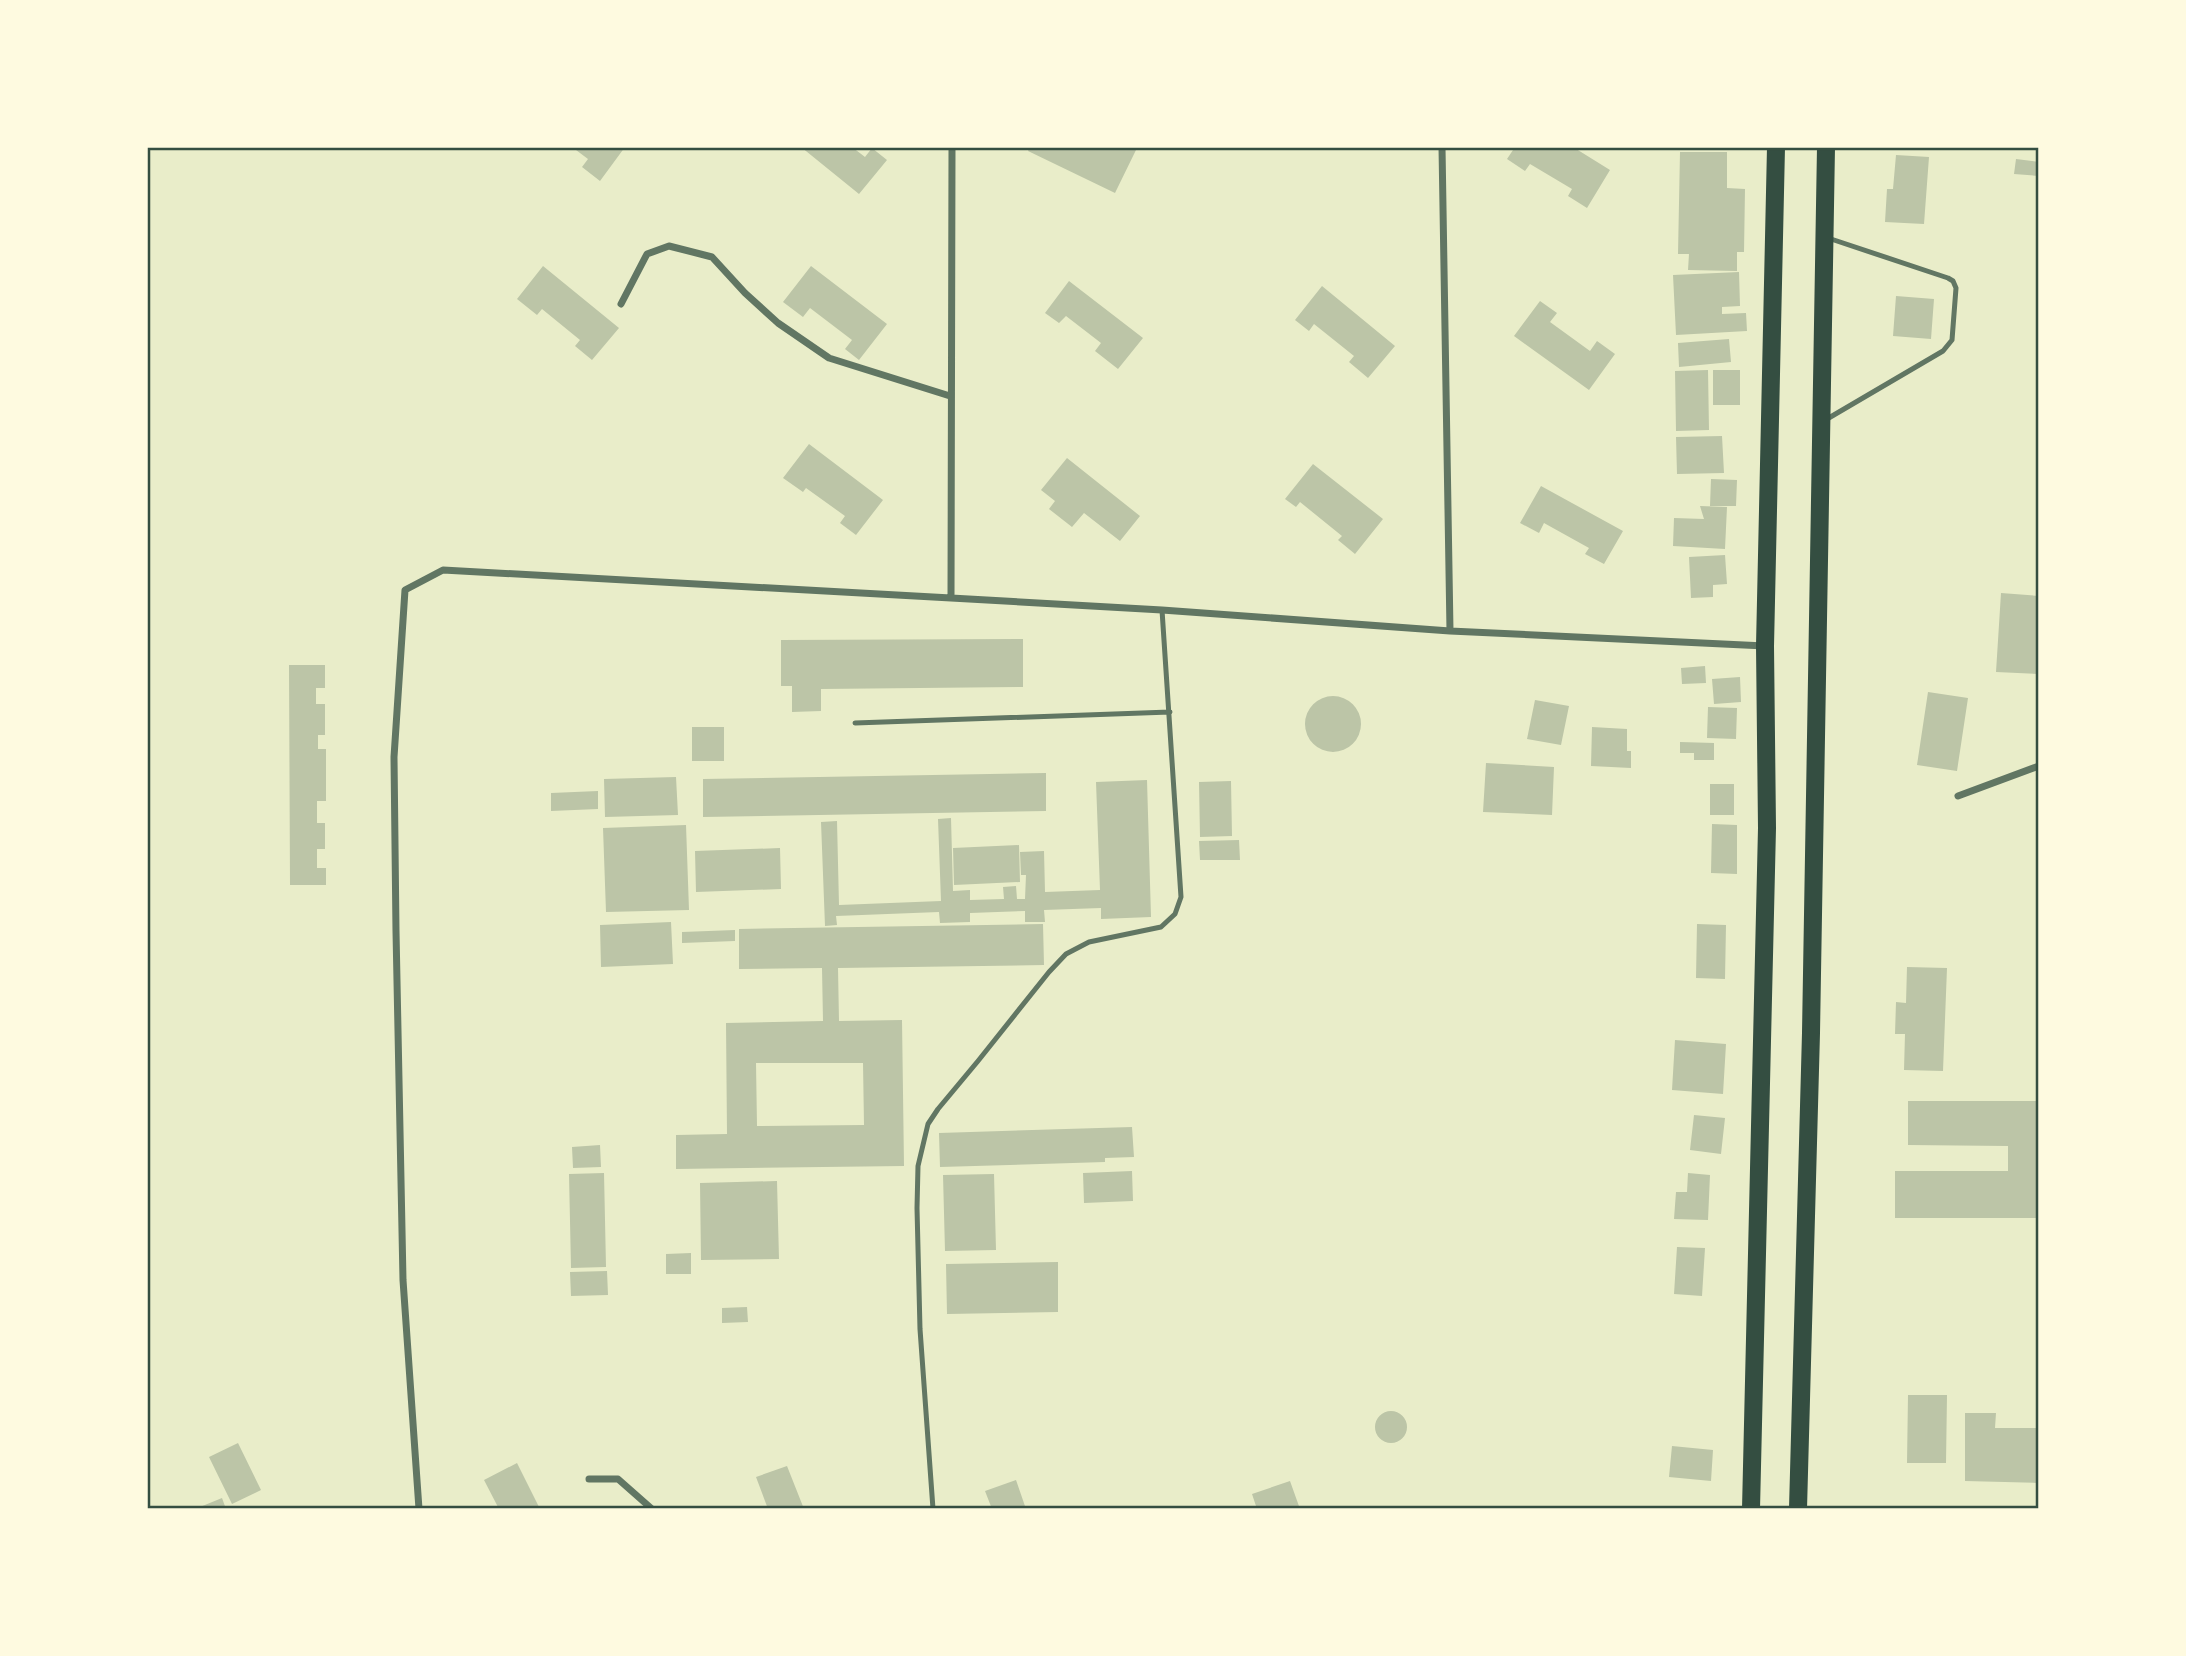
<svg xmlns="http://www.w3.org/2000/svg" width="2186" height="1656" font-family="Ubuntu,sans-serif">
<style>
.building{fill:#bcc5a7;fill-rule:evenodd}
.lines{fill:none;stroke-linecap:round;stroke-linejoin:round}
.service{stroke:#617663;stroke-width:5}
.minor{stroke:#617663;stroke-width:7}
.primary{stroke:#344e41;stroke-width:18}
.neatline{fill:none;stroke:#344e41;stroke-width:2.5}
</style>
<rect width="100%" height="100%" fill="#e9edc9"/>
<path class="building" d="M 572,147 L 625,147 L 600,181 L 582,167 L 588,159 Z
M 801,147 L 852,147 L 865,157 L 872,148 L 887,160 L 859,194 Z
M 1030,147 L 1108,147 L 1114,150 L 1116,147 L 1130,147 L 1136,150 L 1115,193 L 1028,151 Z
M 1515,147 L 1573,147 L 1610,170 L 1587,208 L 1568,196 L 1572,189 L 1530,164 L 1525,171 L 1507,159 Z
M 1680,152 L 1727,152 L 1727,188 L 1745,189 L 1744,252 L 1737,252 L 1737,271 L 1688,270 L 1689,254 L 1678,254 Z
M 1896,155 L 1929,157 L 1924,224 L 1885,222 L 1887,189 L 1893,189 Z
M 2016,159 L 2039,162 L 2039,176 L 2014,174 Z
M 543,266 L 619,328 L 592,360 L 575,346 L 580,340 L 542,309 L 537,315 L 517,299 Z
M 811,266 L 887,324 L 859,360 L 845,349 L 852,340 L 810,308 L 803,317 L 783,302 Z
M 1739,272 L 1740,306 L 1722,307 L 1722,314 L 1746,313 L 1747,331 L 1676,335 L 1673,275 Z
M 1069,281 L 1143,338 L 1118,369 L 1095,351 L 1101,343 L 1066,316 L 1059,323 L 1045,313 Z
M 1322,286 L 1395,346 L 1368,378 L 1349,362 L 1354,356 L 1314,324 L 1309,331 L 1295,320 Z
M 1896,296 L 1934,299 L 1931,339 L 1893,336 Z
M 1540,301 L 1557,313 L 1550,322 L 1590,351 L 1597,341 L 1615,354 L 1589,390 L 1514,336 Z
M 1729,339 L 1731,362 L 1679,367 L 1678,343 Z
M 1708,370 L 1709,430 L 1676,431 L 1675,371 Z
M 1713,370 L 1740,370 L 1740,405 L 1713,405 Z
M 1722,436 L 1724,473 L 1677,474 L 1676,437 Z
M 809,444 L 883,500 L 856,535 L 840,523 L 845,516 L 806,488 L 803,492 L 783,478 Z
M 1067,458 L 1140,516 L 1120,541 L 1084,513 L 1072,527 L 1049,509 L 1055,501 L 1041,490 Z
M 1313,464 L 1383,519 L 1355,554 L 1338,540 L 1342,536 L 1300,502 L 1296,507 L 1285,499 Z
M 1711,479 L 1737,480 L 1736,506 L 1710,506 Z
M 1541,486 L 1623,531 L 1604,564 L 1585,554 L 1589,548 L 1544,523 L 1539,533 L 1520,523 Z
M 1700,506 L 1727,507 L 1725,549 L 1673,546 L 1674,518 L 1704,519 Z
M 1725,555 L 1727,584 L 1713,585 L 1713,597 L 1691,598 L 1689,557 Z
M 2001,593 L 2039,596 L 2039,674 L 1996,672 Z
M 1023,639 L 1023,687 L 821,689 L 821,711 L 792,712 L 792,686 L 781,686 L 781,640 Z
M 289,665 L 325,665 L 325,688 L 316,688 L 316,704 L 325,704 L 325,735 L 318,735 L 318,749 L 326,749 L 326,801 L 317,801 L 317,823 L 325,823 L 325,849 L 317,849 L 317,868 L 326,868 L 326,885 L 290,885 Z
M 1705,666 L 1706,683 L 1682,684 L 1681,668 Z
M 1740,677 L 1741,702 L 1714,704 L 1712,679 Z
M 1928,692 L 1968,698 L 1957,771 L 1917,765 Z
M1305 724a28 28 0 1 1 56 0a28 28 0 1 1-56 0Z
M 1535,700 L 1569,706 L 1561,745 L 1527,739 Z
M 1708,707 L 1737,708 L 1736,739 L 1707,738 Z
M 692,727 L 724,727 L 724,761 L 692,761 Z
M 1592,727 L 1627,729 L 1627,751 L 1631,751 L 1631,768 L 1591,766 Z
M 1680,742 L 1714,743 L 1714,760 L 1694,760 L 1694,753 L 1680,753 Z
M 1486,763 L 1554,767 L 1552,815 L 1483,812 Z
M 1046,773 L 1046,811 L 703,817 L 703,779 Z
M 676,777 L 678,815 L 605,817 L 604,779 Z
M 1147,780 L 1151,917 L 1101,919 L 1101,908 L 1044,910 L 1045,922 L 1025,922 L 1025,911 L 970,913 L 970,922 L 940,923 L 939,912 L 836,916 L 837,925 L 825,926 L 821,822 L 837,821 L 839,905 L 941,901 L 938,819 L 951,818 L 953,891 L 970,890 L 970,900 L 1004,899 L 1003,887 L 1016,886 L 1017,899 L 1025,899 L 1026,875 L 1021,875 L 1020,852 L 1044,851 L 1045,892 L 1100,890 L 1096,782 Z
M 1231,781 L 1232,836 L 1200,837 L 1199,782 Z
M 1710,784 L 1734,784 L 1734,815 L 1710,815 Z
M 598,791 L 598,809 L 551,811 L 551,793 Z
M 1712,824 L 1737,825 L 1737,874 L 1711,873 Z
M 686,825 L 689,910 L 606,912 L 603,828 Z
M 1239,840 L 1240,860 L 1200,860 L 1199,841 Z
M 1019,845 L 1020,882 L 954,885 L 953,848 Z
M 780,848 L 781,889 L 696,892 L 695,851 Z
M 671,922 L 673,964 L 601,967 L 600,925 Z
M 1043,924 L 1044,965 L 838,968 L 839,1021 L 902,1020 L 904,1166 L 676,1169 L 676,1135 L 727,1134 L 726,1023 L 823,1021 L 822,968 L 739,969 L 739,929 ZM 756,1063 L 863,1063 L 864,1125 L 757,1126 Z
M 1697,924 L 1726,925 L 1725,979 L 1696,978 Z
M 735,930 L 735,941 L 682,943 L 682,932 Z
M 1907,967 L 1947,968 L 1943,1071 L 1904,1070 L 1905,1034 L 1895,1034 L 1896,1002 L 1906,1003 Z
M 1675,1040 L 1726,1044 L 1723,1094 L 1672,1090 Z
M 1908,1101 L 2039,1101 L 2039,1218 L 1895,1218 L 1895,1171 L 2008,1171 L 2008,1146 L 1908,1145 Z
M 1694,1115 L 1725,1118 L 1721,1154 L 1690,1150 Z
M 1132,1127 L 1134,1157 L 1105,1158 L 1105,1162 L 940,1167 L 939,1133 Z
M 600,1145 L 601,1167 L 573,1168 L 572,1147 Z
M 1132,1171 L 1133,1201 L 1084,1203 L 1083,1173 Z
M 604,1173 L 606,1267 L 571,1268 L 569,1174 Z
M 1688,1173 L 1710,1175 L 1708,1220 L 1674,1219 L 1676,1192 L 1687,1192 Z
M 994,1174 L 996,1250 L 945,1251 L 943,1175 Z
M 777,1181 L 779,1259 L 701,1260 L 700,1183 Z
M 1677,1247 L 1705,1248 L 1702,1296 L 1674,1294 Z
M 691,1253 L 691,1274 L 666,1274 L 666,1254 Z
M 1058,1262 L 1058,1312 L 947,1314 L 946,1264 Z
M 607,1271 L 608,1295 L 571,1296 L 570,1272 Z
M 747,1307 L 748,1322 L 722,1323 L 722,1308 Z
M 1908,1395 L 1947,1395 L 1946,1463 L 1907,1463 Z
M1375 1427a16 16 0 1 1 32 0a16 16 0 1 1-32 0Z
M 1965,1413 L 1996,1413 L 1995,1428 L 2039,1428 L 2039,1483 L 1965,1481 Z
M 238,1443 L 261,1490 L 232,1504 L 209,1457 Z
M 1672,1446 L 1713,1450 L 1711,1481 L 1669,1477 Z
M 517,1463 L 540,1509 L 499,1509 L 484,1480 Z
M 787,1466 L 804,1509 L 768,1509 L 756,1477 Z
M 1016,1480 L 1026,1509 L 992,1509 L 985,1491 Z
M 1290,1481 L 1300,1509 L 1257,1509 L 1252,1494 Z
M 222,1498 L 226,1509 L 195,1509 Z"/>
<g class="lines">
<path class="service" d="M 1827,419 L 1943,351 L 1952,340 L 1956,288 L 1953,281 L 1948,278 L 1828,238
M 855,723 L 1170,712
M 933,1509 L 920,1329 L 917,1208 L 918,1166 L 928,1124 L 938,1109 L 978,1061 L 1049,972 L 1066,954 L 1089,942 L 1161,927 L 1175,914 L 1181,897 L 1162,610"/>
<path class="minor" d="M 952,147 L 951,598 L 1162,610 L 1450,631 L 1765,646
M 1442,147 L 1450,631
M 621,304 L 647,254 L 669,246 L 712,257 L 745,293 L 778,323 L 829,358 L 950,396
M 1958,796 L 2039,766
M 589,1479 L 618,1479 L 652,1509
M 419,1509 L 403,1280 L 396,931 L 394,757 L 405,590 L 443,570 L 951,598"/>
<path class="primary" d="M 1751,1509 L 1767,828 L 1765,646 L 1776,147
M 1798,1509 L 1811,1033 L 1826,147"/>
</g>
<rect width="2186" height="1656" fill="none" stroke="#fefae0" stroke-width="298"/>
<rect x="149" y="149" width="1888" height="1358" class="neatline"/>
</svg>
